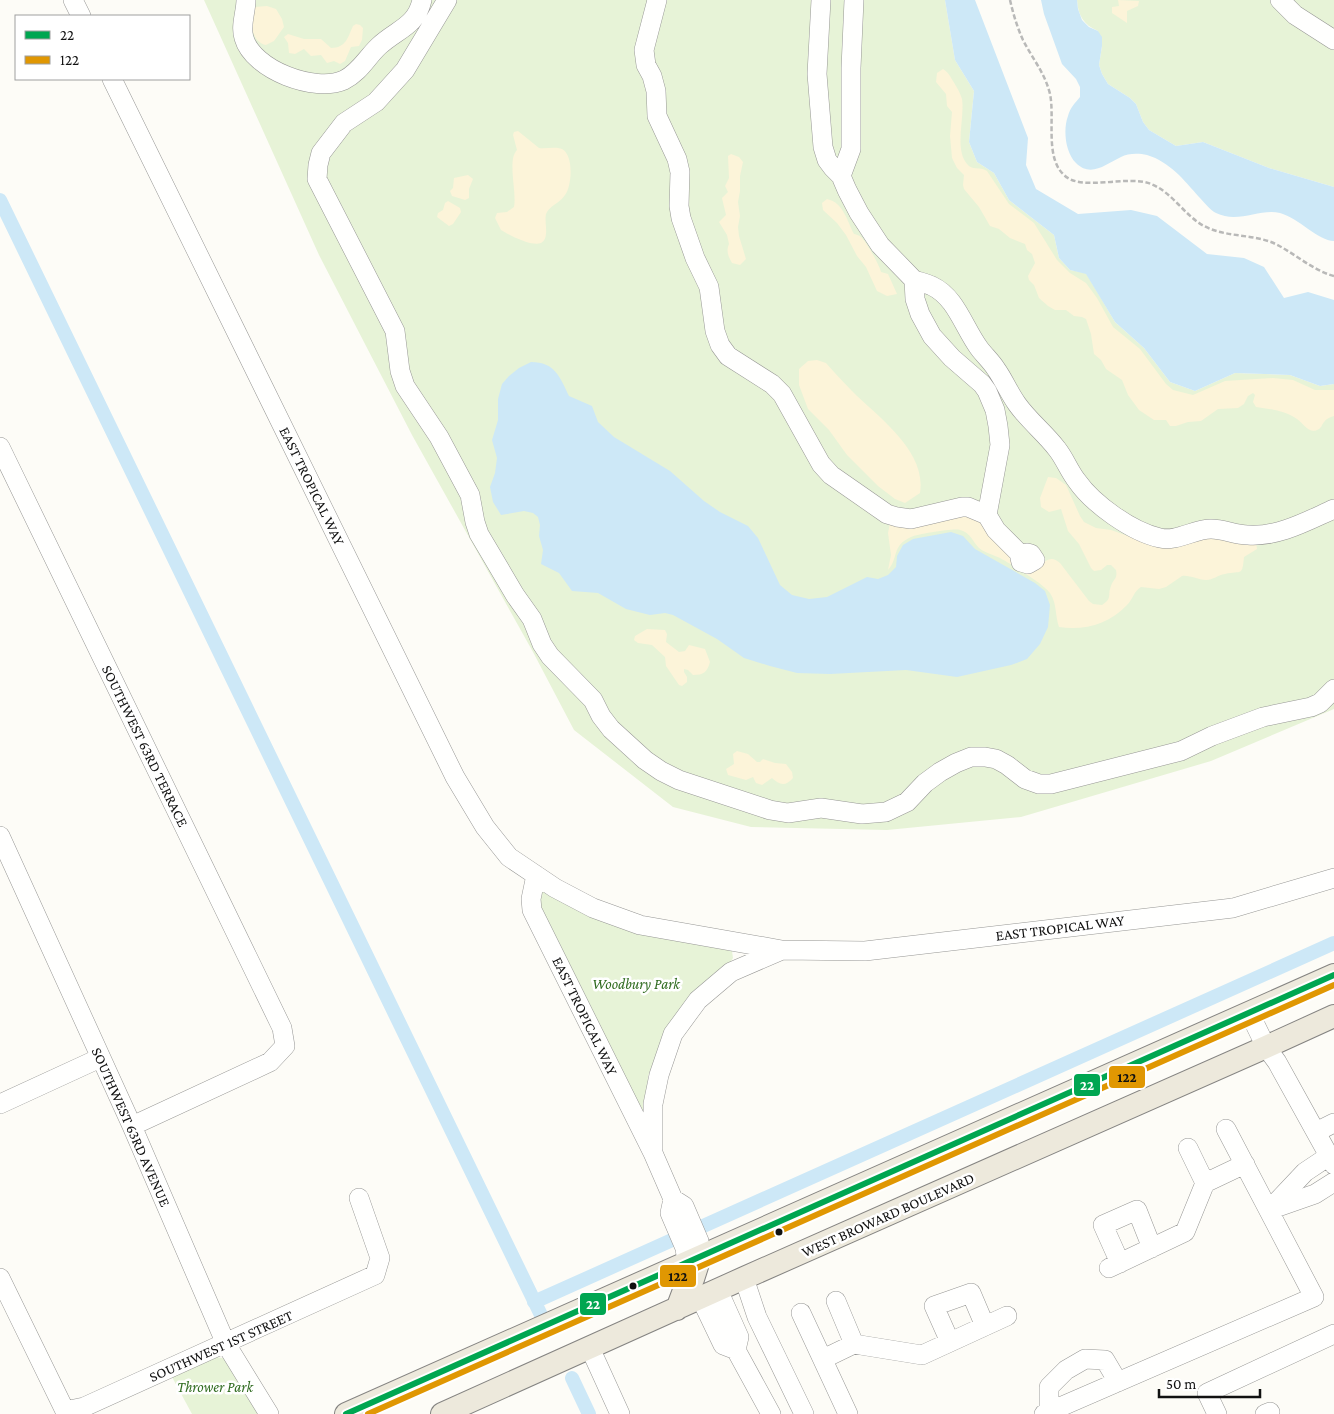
<svg xmlns="http://www.w3.org/2000/svg" width="1334" height="1414" font-family="'Crimson Pro',serif">
<style>
.green{fill:#e7f3d7}
.sand{fill:#fcf4d9}
.water{fill:#cde8f7}
.lines{fill:none;stroke-linecap:round;stroke-linejoin:round}
.canal{stroke:#cde8f7;stroke-width:14}
.minor-casing{stroke:#979795;stroke-width:20}
.major-casing{stroke:#858482;stroke-width:24}
.path{stroke:#b9b9b8;stroke-width:2.5;stroke-dasharray:5 2.5;stroke-linecap:butt}
.minor{stroke:#fffffe;stroke-width:19}
.major{stroke:#ede9dc;stroke-width:22}
.bus-1-casing{stroke:#fff;stroke-width:10}
.bus-2-casing{stroke:#fff;stroke-width:10}
.bus-1{stroke:#00a651;stroke-width:6}
.bus-2{stroke:#e09702;stroke-width:6}
.bus-dot{fill:#111;stroke:#fff;stroke-width:2}
.labels{text-anchor:middle;stroke-width:5;stroke-linejoin:round;paint-order:stroke}
.street-label{font-size:15px;fill:#111;stroke:#fff}
.park-label{font-size:15px;font-style:italic;fill:#2f6b1f;stroke:#fff}
.line-badge{stroke:#fff;stroke-width:2}
.badge-label{font-size:14px;text-anchor:middle;font-weight:bold;fill:#fff}
.pale-badge-label{font-size:14px;text-anchor:middle;font-weight:bold;fill:#111}
</style>
<rect width="100%" height="100%" fill="#fdfcf7"/>
<path class="green" d="M 204,0 L 945,0 L 955,60 L 974,91 L 969,142 L 977,162 L 994,173 L 1009,200 L 1054,235 L 1059,258 L 1070,270 L 1086,273 L 1115,322 L 1144,348 L 1170,382 L 1195,391 L 1235,373 L 1290,375 L 1320,386 L 1334,384 L 1334,709 L 1211,761 L 1021,817 L 887,830 L 751,827 L 673,807 L 574,730 L 533,652 L 412,435 L 319,255 Z
M 1077,0 L 1334,0 L 1334,187 L 1269,168 L 1203,142 L 1176,146 L 1149,130 L 1143,122 L 1136,104 L 1130,98 L 1108,84 L 1102,74 L 1099,65 L 1102,46 L 1098,31 C 1084,25 1078,16 1077,0 Z
M 540,886 L 732,951 L 733,958 L 728,966 L 668,1031 L 648,1076 L 647,1105 L 643,1112 L 542,912 L 538,899 Z
M 216,1357 L 228,1359 L 261,1414 L 192,1414 L 172,1377 Z"/>
<path class="sand" d="M 1118,0 L 1139,1 L 1138,6 L 1127,11 L 1127,23 L 1112,13 L 1112,7 L 1119,6 Z
M 267,6 L 276,9 L 282,19 L 284,27 L 274,41 L 266,45 C 250,41 252,23 251,9 L 255,7 Z
M 356,24 L 360,25 L 363,28 L 362,40 L 359,46 L 351,47 L 345,61 L 340,64 L 334,61 L 327,63 L 321,55 L 311,56 L 304,49 L 295,54 L 289,53 L 288,43 L 284,37 L 288,34 L 304,39 L 321,39 L 331,48 C 346,48 348,37 353,26 Z
M 943,69 C 948,72 950,76 953,81 C 956,86 960,92 962,99 C 965,117 954,149 967,164 C 972,171 979,166 987,171 L 1009,204 L 1034,223 L 1057,260 L 1070,273 L 1086,283 L 1097,298 L 1113,327 L 1140,349 L 1166,384 L 1173,390 L 1193,395 L 1225,381 L 1273,378 L 1293,380 L 1315,390 L 1334,390 L 1334,416 C 1320,420 1324,428 1317,430 C 1309,434 1303,423 1297,419 C 1285,411 1271,409 1256,407 L 1253,402 L 1255,395 L 1253,393 L 1248,396 L 1244,404 L 1238,408 L 1218,409 L 1201,421 L 1188,422 L 1176,426 L 1170,426 L 1166,420 L 1154,420 L 1139,410 L 1128,395 L 1122,380 L 1106,369 L 1101,360 L 1094,354 L 1091,334 L 1086,319 L 1082,317 L 1074,316 L 1066,310 L 1055,310 L 1048,306 L 1039,298 L 1034,285 L 1029,280 L 1028,276 L 1035,263 L 1032,254 L 1027,250 L 1025,244 L 1010,238 L 999,229 L 990,226 L 979,207 L 964,189 L 963,185 L 964,175 L 957,168 L 952,158 L 950,136 L 952,112 L 947,106 L 946,94 L 936,82 L 937,73 Z
M 518,131 L 539,148 C 547,149 555,146 562,149 C 574,155 572,186 565,195 C 560,203 549,206 546,214 C 544,222 550,239 541,243 C 532,247 509,235 501,230 L 495,218 L 497,213 L 507,212 L 514,207 C 517,192 507,160 517,150 L 513,135 L 514,132 Z
M 731,154 L 739,157 L 743,162 L 740,176 L 740,191 L 738,202 L 740,216 L 738,227 L 739,236 L 746,259 L 740,265 L 732,263 C 728,256 726,251 729,244 L 727,235 L 719,222 L 726,215 L 722,198 L 728,192 L 725,186 L 729,178 L 728,156 Z
M 468,175 L 473,179 L 469,189 L 469,198 L 465,200 L 452,196 L 450,191 L 453,188 L 454,178 Z
M 827,199 C 844,203 847,221 854,234 C 857,235 859,235 861,237 C 866,241 880,266 881,272 L 888,274 L 897,294 L 887,296 L 877,291 L 866,267 L 857,256 L 846,235 L 837,223 L 823,210 L 822,203 Z
M 448,201 L 460,208 L 461,212 L 453,224 L 449,226 L 437,217 L 438,213 L 443,210 L 445,203 Z
M 817,360 L 826,363 C 834,372 843,382 852,391 C 878,417 927,451 920,493 L 905,503 L 895,499 L 878,486 L 847,455 L 829,430 L 808,409 L 799,385 L 799,369 L 808,361 Z
M 1048,477 L 1056,478 L 1066,485 L 1080,516 L 1084,522 L 1096,528 L 1111,530 L 1128,536 L 1203,533 L 1256,542 L 1257,549 L 1244,557 C 1242,577 1242,570 1225,574 C 1218,575 1213,580 1206,580 C 1198,580 1190,575 1182,576 L 1166,587 L 1159,589 L 1141,587 C 1134,591 1133,599 1127,605 C 1109,624 1084,631 1059,627 C 1055,616 1057,603 1050,593 C 1044,584 1011,564 1000,558 C 994,555 985,553 979,548 C 972,541 971,533 960,530 C 954,528 918,534 911,537 C 891,546 899,558 888,570 L 891,555 L 888,533 L 890,523 L 966,510 L 1044,562 C 1050,558 1054,558 1060,563 L 1089,601 L 1093,604 L 1102,605 C 1113,598 1107,596 1111,586 C 1113,579 1118,579 1116,570 L 1111,565 L 1107,565 L 1101,570 L 1094,571 L 1091,568 L 1079,544 L 1068,531 L 1061,509 L 1049,512 L 1041,507 L 1040,498 Z
M 647,629 L 665,630 L 667,634 L 666,642 L 679,652 L 685,651 L 689,645 L 705,649 L 710,662 C 707,672 704,675 693,675 L 688,670 L 684,669 L 684,672 L 687,677 L 687,682 L 682,686 L 679,685 L 666,666 L 665,657 L 652,645 L 638,643 L 634,640 L 635,636 Z
M 737,751 L 748,754 L 757,762 L 760,762 L 763,759 L 775,763 L 786,764 L 792,772 L 793,778 C 785,787 780,785 772,778 L 762,785 L 756,783 L 753,777 L 746,780 L 728,775 L 726,769 L 734,764 L 733,754 Z"/>
<path class="water" d="M 945,0 L 975,0 L 1028,138 L 1026,165 L 1036,189 L 1078,214 L 1131,210 L 1157,216 L 1207,254 L 1244,258 L 1264,267 L 1284,298 L 1308,292 L 1334,300 L 1334,384 L 1320,386 L 1290,375 L 1235,373 L 1195,391 L 1170,382 L 1144,348 L 1115,322 L 1086,274 L 1070,270 L 1059,258 L 1054,235 L 1009,200 L 994,173 L 977,162 L 969,142 L 974,91 L 955,60 Z
M 1041,0 L 1077,0 L 1078,9 L 1082,20 L 1089,27 L 1098,31 L 1102,37 L 1102,46 L 1099,65 L 1102,74 L 1108,84 L 1130,98 L 1136,104 L 1143,122 L 1149,130 L 1176,146 L 1203,142 L 1269,168 L 1334,187 L 1334,241 C 1318,241 1299,218 1280,213 C 1260,208 1238,224 1216,213 C 1210,210 1204,202 1199,197 C 1184,180 1170,162 1147,155 C 1139,153 1128,153 1121,157 C 1106,164 1091,178 1076,163 C 1065,152 1063,129 1068,116 C 1070,108 1075,103 1080,97 L 1080,87 L 1076,79 L 1062,64 L 1044,14 Z
M 531,362 C 555,362 560,377 569,396 L 592,406 L 598,422 L 614,437 L 670,471 L 704,501 L 720,512 L 748,526 L 758,538 L 780,585 L 792,595 L 809,599 L 827,597 L 867,577 L 878,579 L 888,575 L 896,567 L 897,556 L 903,545 L 913,539 L 951,532 L 963,536 L 975,549 L 1035,583 L 1045,591 L 1050,605 L 1048,627 L 1040,644 L 1027,659 L 1011,665 L 957,677 L 906,670 L 830,674 L 797,673 L 770,666 L 744,658 L 717,639 L 673,615 L 665,613 L 650,615 L 626,609 L 598,593 L 572,591 L 559,573 L 541,564 L 543,550 L 539,536 L 540,525 L 538,517 L 533,513 L 524,511 L 501,515 L 493,502 L 490,487 L 495,473 L 497,458 L 492,440 L 498,420 L 498,399 L 502,384 L 509,376 L 519,368 Z"/>
<g class="lines">
<path class="canal" d="M 0,200 L 542,1317
M 534,1302 L 1334,943
M 572,1378 L 589,1414"/>
<g class="minor-casing">
<path id="minor" d="M 73,0 L 81,16
M 246,0 C 246,12 240,26 244,38 C 253,70 315,93 344,80 C 360,72 367,57 379,46 C 397,29 416,27 422,0
M 447,0 L 405,70 L 376,102 L 344,123 L 321,153 L 318,165 L 317,179 L 395,331 L 400,371 L 405,386 L 439,437 L 470,495 L 475,522 L 479,534 L 515,595 L 532,619 L 542,644 L 550,656 L 593,700 L 601,716 L 611,729 L 645,760 L 661,771 L 679,780 L 770,810 L 788,813 L 821,808 L 862,814 L 886,812 L 907,802 L 925,783 L 940,772 L 956,763 L 971,757 L 985,757 L 996,759 L 1007,765 L 1025,779 L 1039,784 L 1051,784 L 1181,751 L 1212,736 L 1263,717 L 1311,707 L 1320,703 L 1334,689
M 657,0 L 644,50 L 646,65 L 652,76 L 656,91 L 657,116 L 677,159 L 680,172 L 679,206 L 681,218 L 695,258 L 709,287 L 715,331 L 720,345 L 728,356 L 772,384 L 782,394 L 821,464 L 831,475 L 887,514 L 897,517 L 911,519 L 962,507 L 968,507 L 987,515 L 996,530 L 1021,555 L 1020,558 L 1021,562 L 1028,564 L 1035,560 L 1031,554 L 1027,553 L 1021,555
M 821,0 L 817,74 L 823,147 L 827,160 L 833,168 L 841,176 L 847,190 L 859,213 L 880,245 L 914,280 L 915,299 L 920,314 L 932,336 L 952,358 L 982,384 L 987,391 L 995,410 L 998,426 L 1000,445 L 987,515
M 1280,0 L 1295,15 L 1334,40
M 112,79 L 455,777 L 485,827 L 509,857 L 555,888 L 593,908 L 640,925 L 782,950 L 865,951 L 1233,908 L 1334,878
M 841,176 L 851,149 L 851,68 L 854,0
M 914,280 C 920,282 926,283 932,286 C 956,297 964,328 979,348 C 984,355 991,361 996,369 C 1004,380 1009,393 1017,404 C 1029,421 1045,433 1057,449 C 1065,459 1069,471 1077,481 C 1093,504 1132,532 1160,538 C 1177,542 1194,529 1211,529 C 1224,529 1235,535 1248,535 C 1279,537 1307,521 1334,509
M 0,447 L 282,1028 L 285,1046 L 270,1062 L 132,1126
M 0,836 L 132,1126 L 226,1344 L 269,1414
M 536,875 L 531,899 L 532,910 L 653,1153 L 673,1199 L 684,1206 L 699,1241 L 700,1257
M 1249,1012 L 1266,1047 L 1277,1062 L 1334,1165
M 0,1104 L 100,1058
M 1316,1132 L 1334,1123
M 1188,1148 L 1205,1183
M 653,1149 L 653,1104 L 659,1075 L 673,1034 L 698,1000 L 731,972 L 782,950
M 673,1199 L 670,1213 L 685,1248 L 687,1263
M 1272,1209 L 1315,1194 L 1334,1182
M 1269,1210 L 1305,1172 L 1329,1156
M 1120,1263 L 1103,1225 L 1137,1210 L 1152,1248
M 1109,1268 L 1185,1232 L 1205,1183 L 1245,1164
M 0,1278 L 65,1411 L 84,1407 L 375,1275 L 380,1258 L 359,1198
M 744,1278 L 757,1317 L 804,1414
M 718,1290 L 739,1337 L 736,1350 L 771,1414
M 701,1299 L 723,1345 L 736,1350
M 801,1313 L 848,1414
M 950,1342 L 934,1306 L 971,1293 L 985,1326
M 854,1344 L 922,1355 L 1007,1316
M 590,1348 L 620,1414
M 823,1359 L 854,1344 L 836,1301
M 1049,1412 L 1049,1387 L 1066,1370 L 1085,1359 L 1105,1360 L 1118,1382
M 1044,1414 L 1314,1297 L 1226,1129
M 1217,1414 L 1207,1393 L 1334,1334
M 1265,1414 L 1270,1412"/>
</g>
<g class="major-casing">
<path id="major" d="M 677,1309 L 683,1293 L 693,1279 L 700,1257
M 346,1414 L 1334,975
M 442,1414 L 744,1278 L 1266,1047 L 1334,1016"/>
</g>
<path class="path" d="M 1010,0 C 1013,13 1017,27 1023,40 C 1032,58 1045,73 1050,94 C 1055,118 1045,156 1063,174 C 1080,193 1127,174 1151,184 C 1172,192 1185,216 1204,226 C 1225,237 1249,234 1271,242 C 1291,250 1311,270 1334,276"/>
<use href="#minor" class="minor"/>
<use href="#major" class="major"/>
<g class="bus-1-casing">
<path id="bus-1" d="M 346,1414 L 1334,975"/>
</g>
<g class="bus-2-casing">
<path id="bus-2" d="M 368,1414 L 1334,985"/>
</g>
<use href="#bus-1" class="bus-1"/>
<use href="#bus-2" class="bus-2"/>
</g>
<g class="bus-dot">
<circle cx="779" cy="1232" r="4.5"/>
<circle cx="633" cy="1286" r="4.5"/>
</g>
<g class="labels">
<g class="street-label">
<text transform="translate(312 486) rotate(64)" y="5">EAST TROPICAL WAY</text>
<text transform="translate(145 746) rotate(64)" y="5">SOUTHWEST 63RD TERRACE</text>
<text transform="translate(1060 928) rotate(-7)" y="5">EAST TROPICAL WAY</text>
<text transform="translate(585 1016) rotate(64)" y="5">EAST TROPICAL WAY</text>
<text transform="translate(131 1127) rotate(66)" y="5">SOUTHWEST 63RD AVENUE</text>
<text transform="translate(888 1215) rotate(-24)" y="5">WEST BROWARD BOULEVARD</text>
<text transform="translate(221 1346) rotate(-24)" y="5">SOUTHWEST 1ST STREET</text>
</g>
<g class="park-label">
<text x="636" y="989">Woodbury Park</text>
<text x="215" y="1392">Thrower Park</text>
</g>
</g>
<g class="line-badge">
<rect x="1108" y="1065" width="38" height="24" rx="5" fill="#e09702"/>
<rect x="1073" y="1073" width="28" height="24" rx="5" fill="#00a651"/>
<rect x="659" y="1264" width="38" height="24" rx="5" fill="#e09702"/>
<rect x="579" y="1292" width="28" height="24" rx="5" fill="#00a651"/>
</g>
<g class="badge-label">
<text x="1087" y="1090">22</text>
<text x="593" y="1309">22</text>
</g>
<g class="pale-badge-label">
<text x="1127" y="1082">122</text>
<text x="678" y="1281">122</text>
</g>
<rect x="15" y="15" width="175" height="65" fill="#ffffff" stroke="#a0a0a0"/>
<rect x="25" y="31" width="25" height="8" fill="#00a651" stroke="#a0a0a0"/>
<text x="60" y="40" font-size="15" fill="#111111">22</text>
<rect x="25" y="56" width="25" height="8" fill="#e09702" stroke="#a0a0a0"/>
<text x="60" y="65" font-size="15" fill="#111111">122</text>
<path d="M1159 1389v8h101v-8" fill="none" stroke="#111111" stroke-width="2.5"/>
<text x="1166" y="1389" font-size="15" fill="#111111" stroke="#ffffff" stroke-width="4" paint-order="stroke">50 m</text>
</svg>
